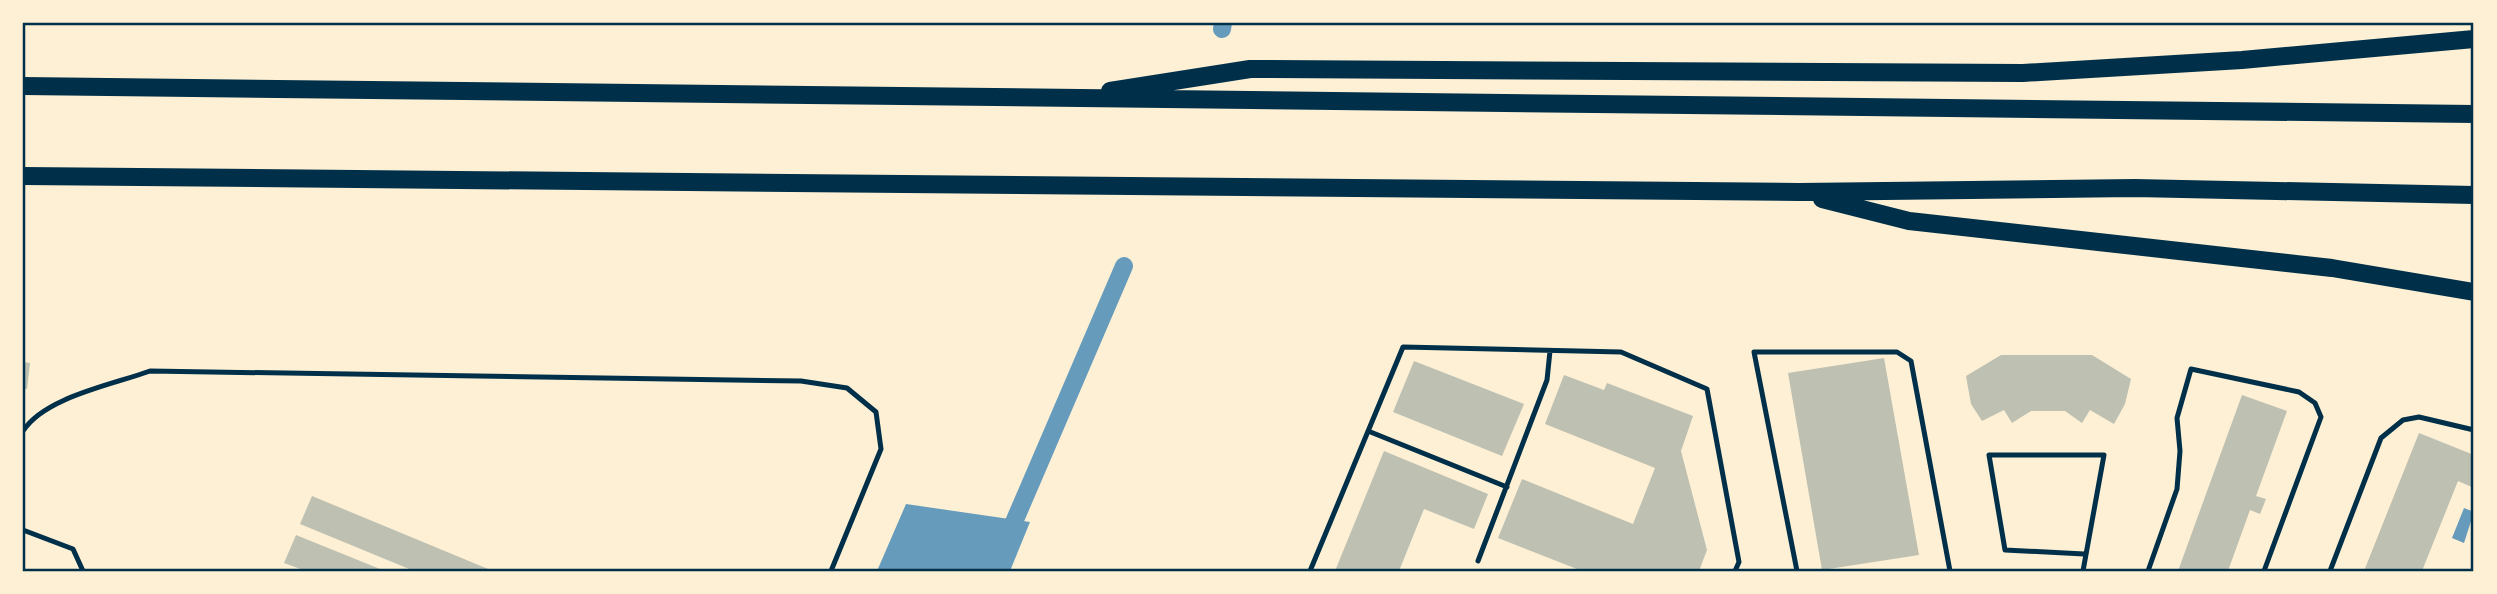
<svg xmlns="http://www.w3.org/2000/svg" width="2497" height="594" font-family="Quicksand,sans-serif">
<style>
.water{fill:#669bbc}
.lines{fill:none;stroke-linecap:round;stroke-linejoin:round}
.canal{stroke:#669bbc;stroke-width:18}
.building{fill:#bec0b2}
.service{stroke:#003049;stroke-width:5}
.motorway{stroke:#003049;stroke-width:18}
.neatline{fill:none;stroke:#003049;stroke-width:2.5}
</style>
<rect width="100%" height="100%" fill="#fdf0d5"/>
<path class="water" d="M 906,504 L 1030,522 L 1010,571 L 877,571 Z
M 2464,508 L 2474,512 L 2464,543 L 2452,538 Z"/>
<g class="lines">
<path class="canal" d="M 1222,29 L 1223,23
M 993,571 L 1124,266"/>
</g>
<path class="building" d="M 2001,355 L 2092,355 L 2131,379 L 2125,404 L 2114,424 L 2090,410 L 2082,423 L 2065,411 L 2031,411 L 2012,423 L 2004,410 L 1982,421 L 1971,404 L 1966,376 Z
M 1884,358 L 1919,555 L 1822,570 L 1788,373 Z
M 1414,361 L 1524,404 L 1502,456 L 1393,412 Z
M 23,362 L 30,363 L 27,389 L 23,389 Z
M 1564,375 L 1604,390 L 1607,383 L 1693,416 L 1681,451 L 1707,550 L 1699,571 L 1582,571 L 1498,538 L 1522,479 L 1633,524 L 1655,468 L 1545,424 Z
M 2242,395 L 2287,411 L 2256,496 L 2266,499 L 2260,514 L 2250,510 L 2228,571 L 2178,571 Z
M 2419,433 L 2474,455 L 2474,488 L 2458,481 L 2422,571 L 2364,571 Z
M 1384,451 L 1488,494 L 1474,529 L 1424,509 L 1399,571 L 1335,571 Z
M 312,496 L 493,571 L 414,571 L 300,524 Z
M 296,535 L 385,571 L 306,571 L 284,563 Z"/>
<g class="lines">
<path class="service" d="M 23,431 C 45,397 112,385 150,371 L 801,381 L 847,388 L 876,412 L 881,449 L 831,571
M 1368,431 L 1507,487
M 23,530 L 73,549 L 83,571
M 1478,561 L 1547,380 L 1550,351
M 1310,571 L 1403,347 L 1621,352 L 1707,389 L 1739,562 L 1735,571
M 1797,571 L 1754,352 L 1897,352 L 1911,361 L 1950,571
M 2083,571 L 2104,455 L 1989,455 L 2005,550 L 2084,554
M 2148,571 L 2177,489 L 2180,451 L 2177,418 L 2191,369 L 2299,392 L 2315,403 L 2321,417 L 2264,571
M 2330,571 L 2381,438 L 2403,420 L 2419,417 L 2474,430"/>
<path class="motorway" d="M 23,86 L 2474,114
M 1110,91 L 1250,69 L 2023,73 L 2242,60 L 2474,39
M 23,176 L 1799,192 L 2135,188 L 2474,195
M 1822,199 L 1909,221 L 2332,268 L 2474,292"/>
</g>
<rect width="2497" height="594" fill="none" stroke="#fdf0d5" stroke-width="49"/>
<rect x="24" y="24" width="2448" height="546" class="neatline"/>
</svg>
